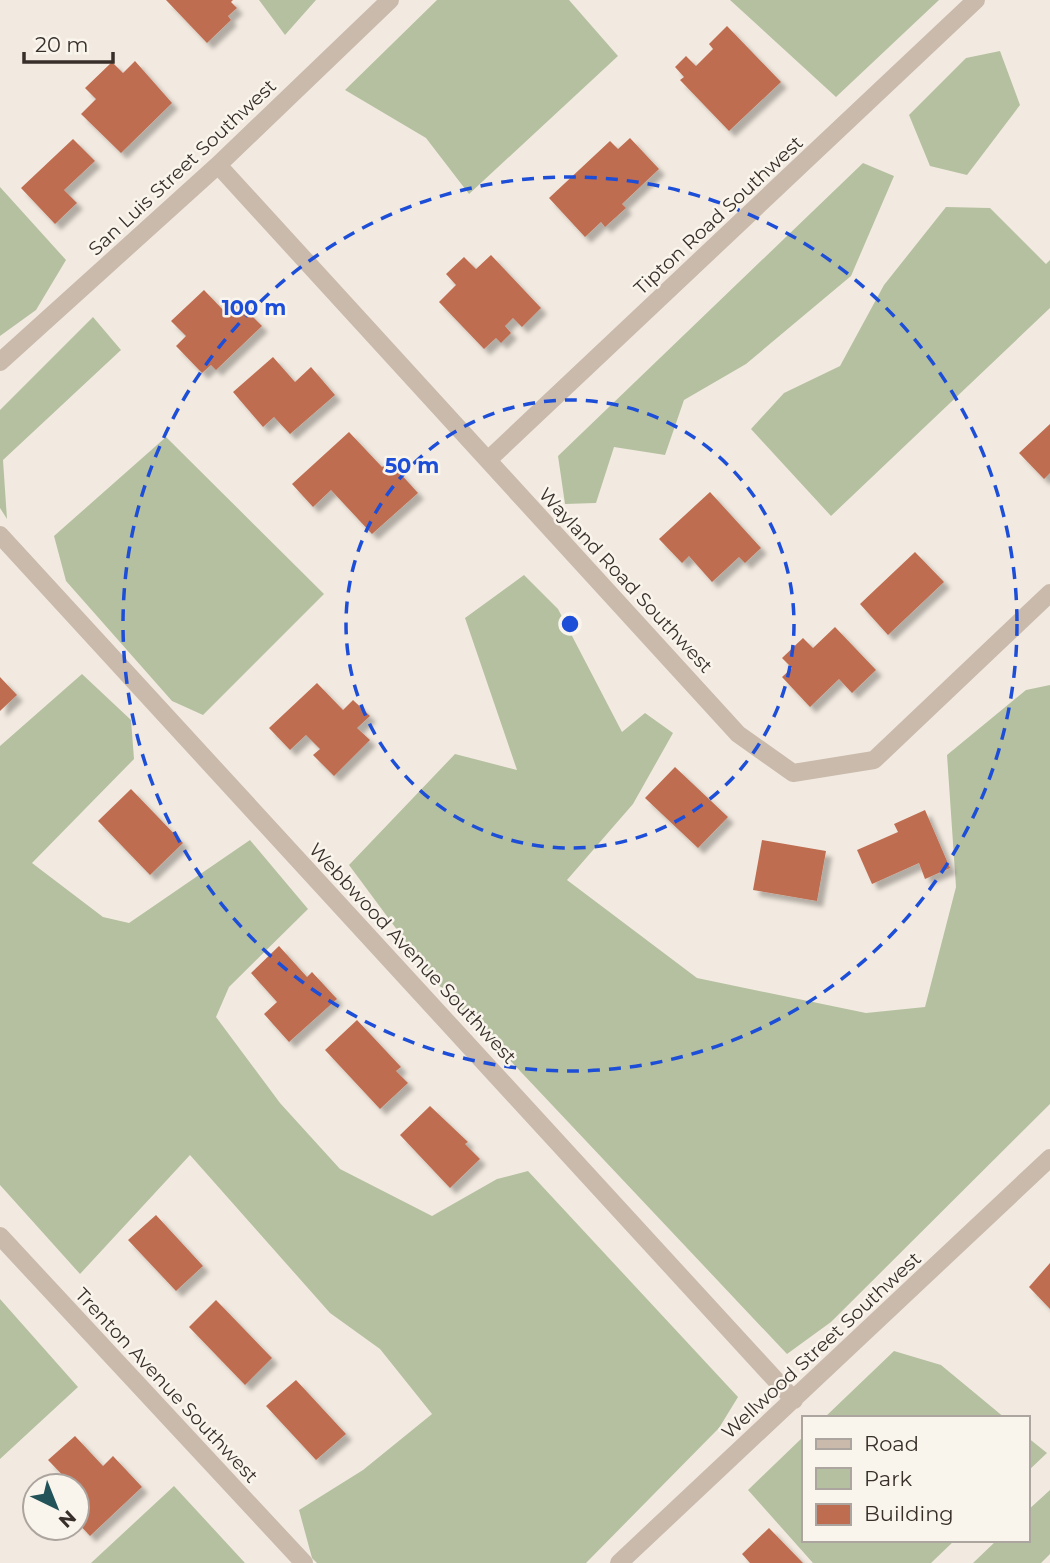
<svg xmlns="http://www.w3.org/2000/svg" width="1050" height="1563" font-family="Montserrat,sans-serif">
<style>
.green{fill:#b5c0a0}
.building{fill:#bf6d51;filter:url(#shadow)}
.lines{fill:none;stroke-linecap:round;stroke-linejoin:round}
.minor{stroke:#cabaac;stroke-width:18}
.ring{fill:none;stroke:#1d4ed8;stroke-width:3.5;stroke-dasharray:12 9}
.labels{text-anchor:middle;stroke-width:5;stroke-linejoin:round;paint-order:stroke}
.street-label{font-size:19px;fill:#382f2b;stroke:#f9f4ec}
.centre{fill:#1d4ed8;stroke:#f9f4ec;stroke-width:3.5}
.ring-label{font-size:21px;text-anchor:middle;font-weight:bold;fill:#1d4ed8;stroke:#f9f4ec;stroke-width:5;stroke-linejoin:round;paint-order:stroke}
</style>
<defs>
<filter id="shadow"><feDropShadow dx="6" dy="6" stdDeviation="2" flood-color="#0004"/></filter>
</defs>
<rect width="100%" height="100%" fill="#f2eae0"/>
<path class="green" d="M 259,0 L 316,0 L 285,35 Z
M 437,0 L 569,0 L 618,56 L 469,194 L 426,138 L 345,90 Z
M 730,0 L 939,0 L 836,97 Z
M 1000,51 L 1020,105 L 967,175 L 930,166 L 909,115 L 966,58 Z
M 863,163 L 894,176 L 851,276 L 746,364 L 684,400 L 665,455 L 614,447 L 596,503 L 565,504 L 558,456 Z
M 0,187 L 66,260 L 36,310 L 0,336 Z
M 946,207 L 990,208 L 1046,264 L 1050,260 L 1050,308 L 831,516 L 751,429 L 784,393 L 840,366 L 884,285 Z
M 93,317 L 121,350 L 3,460 L 7,519 L 0,508 L 0,410 Z
M 166,437 L 324,594 L 203,715 L 172,701 L 66,581 L 54,536 Z
M 524,575 L 558,609 L 622,732 L 645,713 L 673,733 L 633,804 L 567,880 L 697,978 L 866,1013 L 925,1007 L 956,887 L 947,755 L 1026,690 L 1050,685 L 1050,1104 L 831,1322 L 787,1354 L 435,981 L 349,865 L 455,754 L 517,770 L 465,618 Z
M 82,674 L 131,720 L 134,759 L 32,863 L 103,917 L 129,923 L 250,840 L 308,909 L 229,987 L 216,1017 L 280,1103 L 340,1169 L 432,1216 L 497,1179 L 528,1171 L 738,1397 L 719,1428 L 586,1563 L 317,1563 L 312,1558 L 299,1510 L 363,1470 L 432,1414 L 380,1349 L 330,1313 L 190,1155 L 80,1274 L 0,1185 L 0,746 Z
M 0,1299 L 78,1387 L 0,1459 Z
M 894,1351 L 941,1365 L 1005,1418 L 824,1418 Z
M 803,1437 L 803,1540 L 955,1540 L 931,1563 L 813,1563 L 748,1490 Z
M 1027,1437 L 1047,1453 L 1027,1472 Z
M 174,1486 L 245,1563 L 91,1563 Z
M 1050,1490 L 1050,1554 L 1041,1563 L 973,1563 L 997,1540 L 1027,1540 L 1027,1511 Z"/>
<path class="building" d="M 166,0 L 233,0 L 231,2 L 237,8 L 228,16 L 231,20 L 207,43 Z
M 727,26 L 781,82 L 729,131 L 680,80 L 684,77 L 675,67 L 686,56 L 696,66 L 713,49 L 709,44 Z
M 135,61 L 172,103 L 121,153 L 81,114 L 96,99 L 85,88 L 112,62 L 123,73 Z
M 630,138 L 659,169 L 622,204 L 626,208 L 605,227 L 601,222 L 585,237 L 549,198 L 610,141 L 618,149 Z
M 73,139 L 95,161 L 64,190 L 77,203 L 55,224 L 21,188 Z
M 491,255 L 541,308 L 522,327 L 513,318 L 505,326 L 511,333 L 501,343 L 496,338 L 484,349 L 439,302 L 456,285 L 446,274 L 464,257 L 476,269 Z
M 204,290 L 226,313 L 238,302 L 262,326 L 216,370 L 211,365 L 202,373 L 176,346 L 186,336 L 171,321 Z
M 273,357 L 295,382 L 311,367 L 335,395 L 290,434 L 274,417 L 263,427 L 233,392 Z
M 1050,424 L 1050,473 L 1044,479 L 1019,453 Z
M 349,432 L 382,467 L 389,461 L 418,493 L 372,534 L 331,490 L 313,507 L 292,484 Z
M 710,492 L 761,548 L 745,563 L 739,557 L 712,582 L 689,556 L 682,563 L 659,539 Z
M 915,552 L 944,582 L 888,635 L 860,604 Z
M 835,627 L 876,670 L 852,693 L 839,679 L 810,707 L 782,677 L 792,668 L 782,658 L 803,638 L 813,648 Z
M 0,677 L 17,695 L 0,711 Z
M 317,683 L 343,710 L 353,700 L 370,716 L 357,728 L 370,740 L 334,776 L 313,755 L 320,749 L 306,735 L 290,750 L 269,728 Z
M 675,767 L 728,817 L 698,848 L 645,798 Z
M 131,789 L 183,843 L 150,875 L 98,821 Z
M 925,810 L 950,868 L 925,879 L 919,863 L 872,884 L 857,850 L 898,832 L 894,824 Z
M 762,840 L 826,851 L 817,901 L 753,890 Z
M 279,946 L 307,977 L 312,972 L 337,999 L 289,1042 L 264,1014 L 277,1002 L 251,973 Z
M 357,1020 L 401,1067 L 396,1071 L 408,1083 L 380,1109 L 325,1050 Z
M 430,1106 L 468,1142 L 465,1144 L 480,1159 L 450,1188 L 400,1135 Z
M 156,1215 L 203,1266 L 176,1291 L 128,1240 Z
M 1050,1263 L 1050,1309 L 1029,1287 Z
M 216,1300 L 272,1358 L 245,1385 L 189,1327 Z
M 296,1380 L 346,1434 L 316,1460 L 266,1406 Z
M 75,1436 L 103,1466 L 113,1456 L 142,1487 L 90,1536 L 77,1522 L 77,1486 L 73,1486 L 48,1460 Z
M 769,1528 L 803,1563 L 750,1563 L 742,1554 Z"/>
<g class="lines">
<path class="minor" d="M 218,165 L 738,734 L 793,773 L 874,760 L 1050,593
M 0,362 L 218,165 L 390,0
M 488,460 L 976,0
M 0,535 L 794,1400
M 0,1236 L 304,1563
M 619,1563 L 1050,1158"/>
</g>
<g class="ring">
<circle cx="570" cy="624" r="224"/>
<circle cx="570" cy="624" r="447"/>
</g>
<g class="labels">
<g class="street-label">
<text transform="translate(182 167) rotate(-43)" y="7">San Luis Street Southwest</text>
<text transform="translate(718 215) rotate(-43)" y="7">Tipton Road Southwest</text>
<text transform="translate(626 580) rotate(47)" y="7">Wayland Road Southwest</text>
<text transform="translate(413 953) rotate(47)" y="7">Webbwood Avenue Southwest</text>
<text transform="translate(821 1345) rotate(-43)" y="7">Wellwood Street Southwest</text>
<text transform="translate(167 1385) rotate(47)" y="7">Trenton Avenue Southwest</text>
</g>
</g>
<circle cx="570" cy="624" r="10" class="centre"/>
<g class="ring-label">
<text x="254" y="315">100 m</text>
<text x="412" y="473">50 m</text>
</g>
<rect x="802" y="1416" width="228" height="126" fill="#f9f4ec" stroke="#aca59f" stroke-width="2"/>
<rect x="816" y="1439" width="35" height="10" fill="#cabaac" stroke="#aca59f" stroke-width="2"/>
<text x="864" y="1451" font-size="21" fill="#382f2b">Road</text>
<rect x="816" y="1468" width="35" height="21" fill="#b5c0a0" stroke="#aca59f" stroke-width="2"/>
<text x="864" y="1486" font-size="21" fill="#382f2b">Park</text>
<rect x="816" y="1504" width="35" height="21" fill="#bf6d51" stroke="#aca59f" stroke-width="2"/>
<text x="864" y="1521" font-size="21" fill="#382f2b">Building</text>
<g transform="translate(56 1507) rotate(137)"><circle r="33" fill="#f9f4ec" stroke="#aca59f" stroke-width="2"/>
<path d="M0-5L12 26L0 18L-12 26Z" fill="#225358"/>
<text y="-10" font-size="19" font-weight="bold" text-anchor="middle" fill="#382f2b">N</text>
</g>
<path d="M24 52v10h89v-10" fill="none" stroke="#382f2b" stroke-width="3.5"/>
<text x="35" y="52" font-size="21" fill="#382f2b" stroke="#f9f4ec" stroke-width="5" paint-order="stroke">20 m</text>
</svg>
